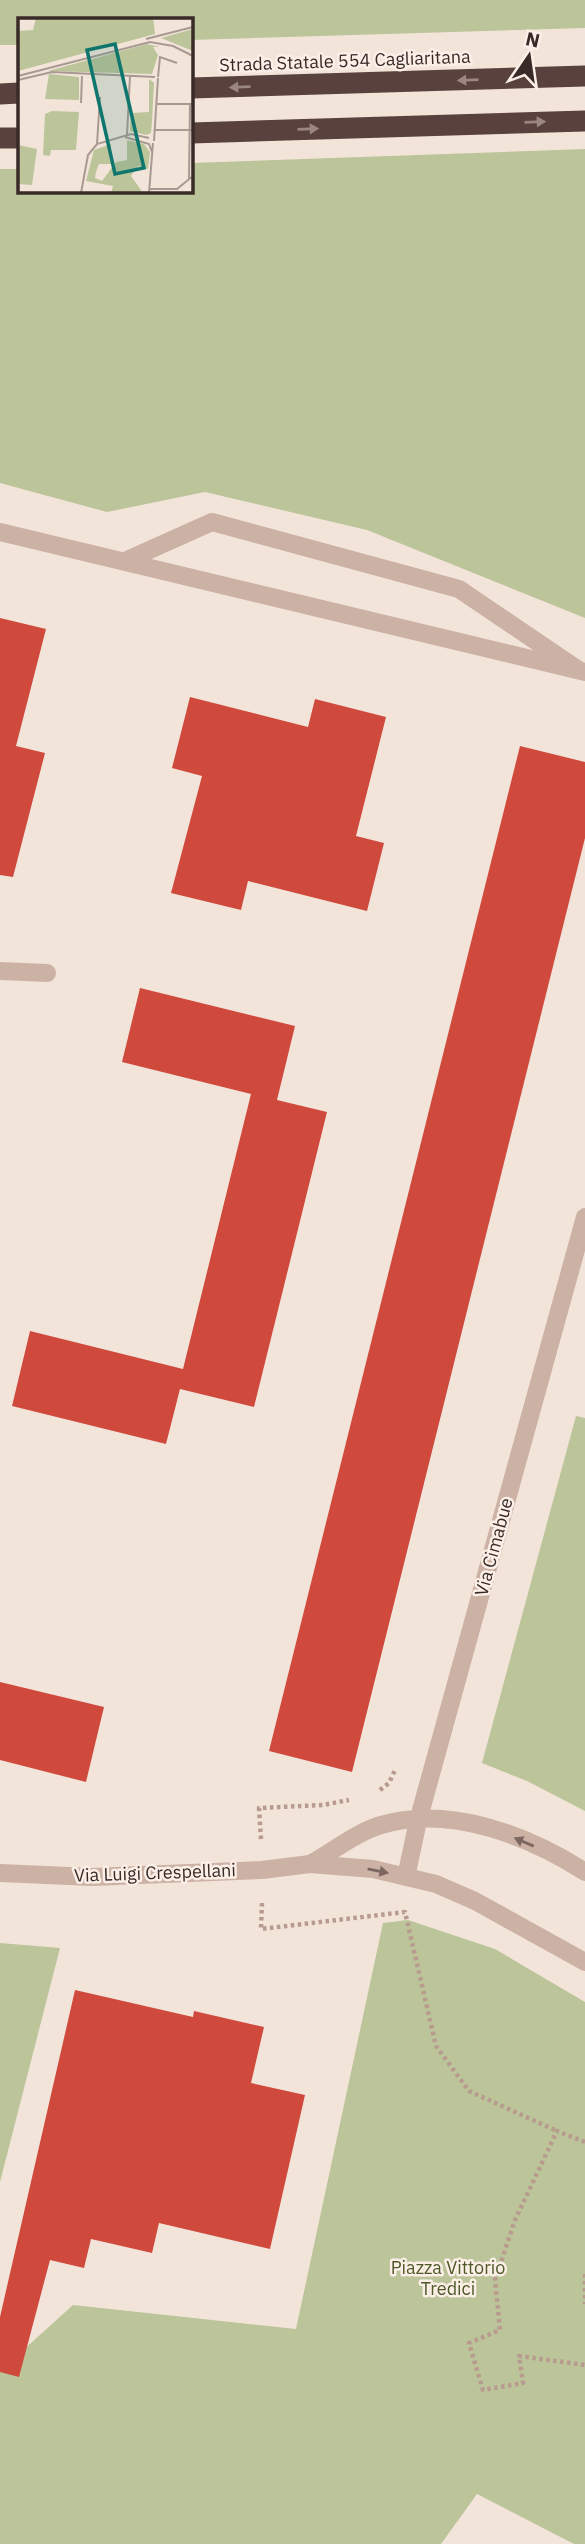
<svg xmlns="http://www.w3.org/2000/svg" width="585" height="2544" font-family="'IBM Plex Sans',sans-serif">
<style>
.green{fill:#bcc499}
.building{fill:#cf4a3d}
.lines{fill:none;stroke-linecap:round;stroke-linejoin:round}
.path{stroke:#b89b8f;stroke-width:4.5;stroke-dasharray:3.5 3.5;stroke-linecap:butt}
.lane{stroke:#ccb1a5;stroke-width:18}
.street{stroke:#ccb1a5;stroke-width:18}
.highway{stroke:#59423d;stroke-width:21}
.oneway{fill:#9a8781}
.oneway2{fill:#7b6760}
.labels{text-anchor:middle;stroke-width:5;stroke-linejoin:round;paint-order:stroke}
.street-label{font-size:18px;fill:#382a27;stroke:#fbefe7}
.park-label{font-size:18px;fill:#4e5829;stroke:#fbefe7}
.inset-road{fill:none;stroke:#a89a92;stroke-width:2}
.view{fill:#0f766e;fill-opacity:0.15;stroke:#0f766e;stroke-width:3.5}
.inset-edge{fill:none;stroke:#382a27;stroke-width:3.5}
</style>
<rect width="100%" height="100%" fill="#f3e4da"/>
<path class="green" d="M 0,0 L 585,0 L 585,28 L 191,40 L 191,19 L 19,19 L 19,45 L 0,45 Z
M 585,149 L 585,618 L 367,530 L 205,492 L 107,512 L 0,483 L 0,169 L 19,169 L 19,191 L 191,191 L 191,163 Z
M 576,1416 L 585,1418 L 585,1811 L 527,1781 L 482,1763 Z
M 408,1920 L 495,1949 L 585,2002 L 585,2544 L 574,2544 L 477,2494 L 441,2544 L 0,2544 L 0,2371 L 73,2305 L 296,2329 L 383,1923 Z
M 0,1943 L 60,1948 L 0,2182 Z"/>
<path class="building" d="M 0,618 L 46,629 L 16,746 L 45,753 L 13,877 L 0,875 Z
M 190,697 L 308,727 L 315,699 L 386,717 L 356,836 L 384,843 L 367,911 L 248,881 L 241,910 L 171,893 L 202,776 L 172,768 Z
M 520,746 L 585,762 L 585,838 L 352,1772 L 269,1751 Z
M 140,988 L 295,1026 L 277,1100 L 327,1112 L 254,1407 L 180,1389 L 166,1444 L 12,1406 L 30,1331 L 183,1369 L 251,1094 L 122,1062 Z
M 0,1682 L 104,1707 L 86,1782 L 0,1760 Z
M 75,1990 L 193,2017 L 194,2011 L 264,2027 L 251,2083 L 305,2095 L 270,2249 L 159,2223 L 152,2253 L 91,2239 L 84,2268 L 50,2260 L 19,2377 L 0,2372 L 0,2317 Z"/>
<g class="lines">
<path class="path" d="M 380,1790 L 389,1783 L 395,1770
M 261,1839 L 259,1808 L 323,1805 L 349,1800
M 262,1903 L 261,1929 L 405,1912 L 436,2046 L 469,2091 L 557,2131
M 585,2142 L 557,2131 L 515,2220 L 495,2280 L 500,2330 L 469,2343 L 483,2390 L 523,2383 L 519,2356 L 585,2365
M 585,2274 L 585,2304"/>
<path class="lane" d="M 125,561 L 212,522 L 459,589 L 577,669"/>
<path class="street" d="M 0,532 L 585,672
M 0,971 L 47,973
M 310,1864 C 332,1852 357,1832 381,1825 C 449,1805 528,1835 585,1872
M 0,1873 L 92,1877 L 262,1870 L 310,1864 L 373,1869 L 436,1884 L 475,1901 L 585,1962
M 406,1877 L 418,1821 L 585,1217"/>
<path class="highway" d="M 191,88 L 585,76
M 0,94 L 19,93
M 191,133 L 585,121
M 0,138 L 19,138"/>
</g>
<defs><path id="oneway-solid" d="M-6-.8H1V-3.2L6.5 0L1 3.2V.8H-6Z" transform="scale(1.75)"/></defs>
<g class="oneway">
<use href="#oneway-solid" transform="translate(468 80) rotate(178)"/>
<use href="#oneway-solid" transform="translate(240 87) rotate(178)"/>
<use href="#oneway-solid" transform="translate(535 122) rotate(-2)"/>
<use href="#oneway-solid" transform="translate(308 129) rotate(-2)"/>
</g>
<g class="oneway2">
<use href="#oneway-solid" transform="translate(524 1842) rotate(-157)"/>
<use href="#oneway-solid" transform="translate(378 1871) rotate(11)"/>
</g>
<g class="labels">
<g class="street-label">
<text transform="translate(345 61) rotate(-2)" y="6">Strada Statale 554 Cagliaritana</text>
<text transform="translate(494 1547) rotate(-75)" y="6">Via Cimabue</text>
<text transform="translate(155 1873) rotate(-2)" y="6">Via Luigi Crespellani</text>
</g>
<g class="park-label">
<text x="448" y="2274">Piazza Vittorio<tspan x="448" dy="21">Tredici</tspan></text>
</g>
</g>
<g transform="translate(18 18)">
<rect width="175" height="175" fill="#f3e4da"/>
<path d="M 18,0 L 135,0 L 137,16 L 0,53 L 0,13 L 15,12 ZM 175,11 L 175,33 L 143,20 ZM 129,26 L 142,29 L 135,29 L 140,37 L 134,56 L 30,53 ZM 31,56 L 61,59 L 61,82 L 27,81 ZM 131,61 L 136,65 L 134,103 L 133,115 L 128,117 L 112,113 L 113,95 L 131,94 ZM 34,93 L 61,94 L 58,132 L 33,132 L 32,138 L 25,137 L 27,96 ZM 109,122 L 126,126 L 132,134 L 130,151 L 120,148 L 113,158 L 125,175 L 93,175 L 95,168 L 68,163 L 76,132 L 93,126 L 93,146 L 81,146 L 78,154 L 77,160 L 84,163 L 98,144 L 109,142 ZM 0,127 L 19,131 L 14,167 L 0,166 Z" fill="#bcc499"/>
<path class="inset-road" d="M 128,21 L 175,9M 0,58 L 132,24 L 155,28 L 175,38M 140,59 L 142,39 L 159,45M 0,62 L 34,54 L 137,59M 63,85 L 64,58M 138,86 L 175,86M 136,112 L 175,112M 109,117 L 112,58M 107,119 L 131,126 L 134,134M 136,123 L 140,60M 79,126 L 82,79M 171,161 L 172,86M 131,171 L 159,171 L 175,158M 63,175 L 70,137 L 79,126 L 113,116 L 131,120M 131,175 L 135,125"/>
<path class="view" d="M 97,26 L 126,150 L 97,156 L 69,32 Z"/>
<rect width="175" height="175" class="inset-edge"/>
</g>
<g transform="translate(529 56) rotate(13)" stroke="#fbefe7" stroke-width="5" paint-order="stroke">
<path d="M0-5L12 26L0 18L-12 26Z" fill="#382a27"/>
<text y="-10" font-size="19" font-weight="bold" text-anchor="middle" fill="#382a27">N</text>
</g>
</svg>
